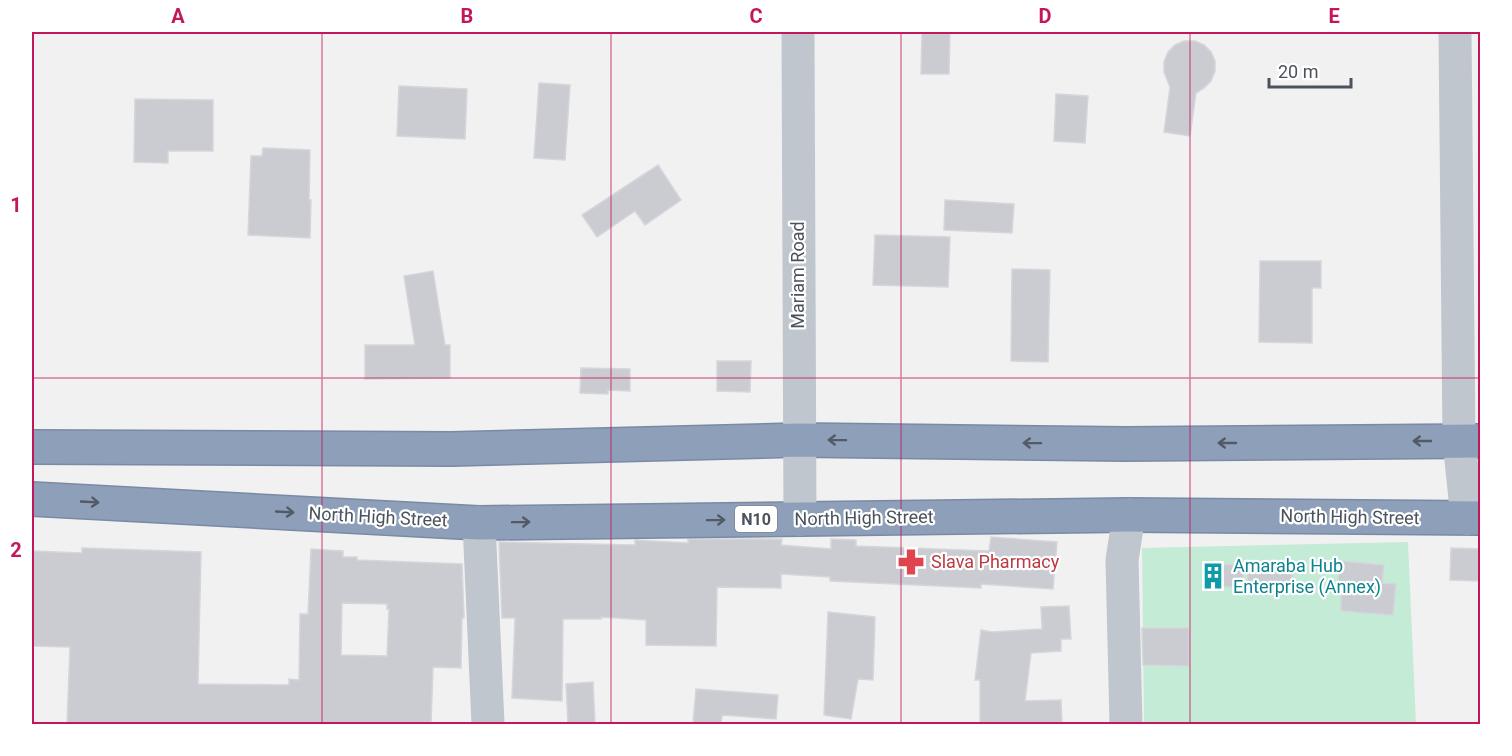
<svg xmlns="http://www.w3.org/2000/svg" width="1512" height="756" font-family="Roboto,sans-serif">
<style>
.green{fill:#c4ebd6}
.building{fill:#cbccd2;stroke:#d5d6db;stroke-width:1.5;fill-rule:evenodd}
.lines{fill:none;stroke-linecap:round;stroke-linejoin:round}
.highway-casing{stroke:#798aa5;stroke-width:36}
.minor{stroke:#c0c6cd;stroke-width:33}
.highway{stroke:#8e9fb9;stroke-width:33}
.oneway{stroke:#515a65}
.grid{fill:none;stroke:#c2185b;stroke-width:1.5;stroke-opacity:0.55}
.labels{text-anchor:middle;stroke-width:4.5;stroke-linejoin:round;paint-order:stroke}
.shield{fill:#fff;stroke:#80868d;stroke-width:1.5}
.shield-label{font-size:16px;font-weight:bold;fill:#4a525c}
.street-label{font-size:18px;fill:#4a525c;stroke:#fff}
.health-label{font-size:18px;fill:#be3a42;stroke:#fff;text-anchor:start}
.culture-label{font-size:18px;fill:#0d838f;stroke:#fff;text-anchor:start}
.neatline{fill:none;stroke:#c2185b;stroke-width:2}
.grid-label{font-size:20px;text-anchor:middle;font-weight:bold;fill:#c2185b}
</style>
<rect width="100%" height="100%" fill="#f2f1f1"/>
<path class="green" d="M 1408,542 L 1416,724 L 1144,724 L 1142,548 Z"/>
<path class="building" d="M 922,32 L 950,32 L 949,74 L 921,74 Z
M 1184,41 L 1195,41 L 1204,45 L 1211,52 L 1215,61 L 1215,71 L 1211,81 L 1204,88 L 1196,93 L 1190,136 L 1164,132 L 1170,87 L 1164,72 L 1164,62 L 1168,52 L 1175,45 Z
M 539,83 L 570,85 L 565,160 L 534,158 Z
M 399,86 L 467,89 L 465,139 L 397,136 Z
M 1056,94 L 1088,96 L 1085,143 L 1054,141 Z
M 135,99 L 213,100 L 213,151 L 168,151 L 168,163 L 134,162 Z
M 263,148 L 310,150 L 309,200 L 311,200 L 310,238 L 248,235 L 251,156 L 262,156 Z
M 658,165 L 681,200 L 645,225 L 635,211 L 597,237 L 582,215 Z
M 945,200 L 1014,204 L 1012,233 L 944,230 Z
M 875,235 L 950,237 L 948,287 L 873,285 Z
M 1260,261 L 1321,261 L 1321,288 L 1312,288 L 1312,343 L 1259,342 Z
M 1012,269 L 1050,270 L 1048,362 L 1011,361 Z
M 433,271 L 445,345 L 450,345 L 450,378 L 365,379 L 365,345 L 415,345 L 404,276 Z
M 717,361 L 751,361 L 750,392 L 717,391 Z
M 581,368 L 630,369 L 630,391 L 608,390 L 608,394 L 580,393 Z
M 991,537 L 1057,542 L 1053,589 L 981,584 L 981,588 L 830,581 L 830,577 L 781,574 L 781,588 L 717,587 L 716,646 L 646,645 L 646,620 L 601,617 L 601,619 L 563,619 L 562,701 L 512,698 L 515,618 L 502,618 L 499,542 L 635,545 L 635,540 L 688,543 L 688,539 L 782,539 L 781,545 L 831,549 L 831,539 L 856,540 L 856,546 L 989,551 Z
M 82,548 L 201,552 L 198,684 L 289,685 L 289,679 L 299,680 L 300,614 L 308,614 L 311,549 L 343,551 L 343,557 L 357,557 L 357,560 L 462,564 L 464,618 L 462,618 L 461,668 L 433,667 L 431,724 L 67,724 L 70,647 L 32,646 L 32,551 L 82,553 ZM 342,603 L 387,604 L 387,609 L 389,609 L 387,656 L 341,655 Z
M 1451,548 L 1480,549 L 1480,581 L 1450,580 Z
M 1340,561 L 1384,565 L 1382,583 L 1396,584 L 1393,615 L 1341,611 L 1341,592 L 1337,592 Z
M 1249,562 L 1293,567 L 1290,589 L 1247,584 Z
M 1205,564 L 1245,565 L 1242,588 L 1205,585 Z
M 1069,606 L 1071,639 L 1061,639 L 1061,651 L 1031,653 L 1025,701 L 1061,700 L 1062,724 L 980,724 L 980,680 L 975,680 L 981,630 L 992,632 L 1042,629 L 1041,607 Z
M 828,612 L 875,617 L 873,680 L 858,679 L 851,719 L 824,715 Z
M 1142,628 L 1189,628 L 1189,666 L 1143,665 Z
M 593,682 L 595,724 L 568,724 L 566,684 Z
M 696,689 L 778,695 L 776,719 L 722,715 L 721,724 L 693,724 Z"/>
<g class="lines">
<g class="highway-casing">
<path id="highway" d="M 32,447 L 451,449 L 799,440 L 1126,444 L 1480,441
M 32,499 L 479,523 L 1129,515 L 1480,518"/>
</g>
<path class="minor" d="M 798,32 L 800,519
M 1455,32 L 1459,441 L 1467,518
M 479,523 L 488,724
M 1126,724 L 1122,560 L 1129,515"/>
<use href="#highway" class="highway"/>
</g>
<defs><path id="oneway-shaft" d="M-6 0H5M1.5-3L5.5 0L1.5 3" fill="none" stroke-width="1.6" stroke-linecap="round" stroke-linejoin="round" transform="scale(1.5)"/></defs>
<g class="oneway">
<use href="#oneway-shaft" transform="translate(837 440) rotate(-179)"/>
<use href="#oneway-shaft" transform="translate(1422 441) rotate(180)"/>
<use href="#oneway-shaft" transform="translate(1032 443) rotate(-179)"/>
<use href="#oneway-shaft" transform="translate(1227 443) rotate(180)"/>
<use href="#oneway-shaft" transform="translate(90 502) rotate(3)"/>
<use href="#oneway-shaft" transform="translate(285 512) rotate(3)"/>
<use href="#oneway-shaft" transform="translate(716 520) rotate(-1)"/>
<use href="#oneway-shaft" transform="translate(521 522) rotate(-1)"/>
</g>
<path class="grid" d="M 322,32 L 322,724M 611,32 L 611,724M 901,32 L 901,724M 1190,32 L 1190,724M 32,378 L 1480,378"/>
<defs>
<g id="pharmacy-bare" transform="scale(2.07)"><path d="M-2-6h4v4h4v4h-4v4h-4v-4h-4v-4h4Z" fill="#e0444e" stroke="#fff" stroke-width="2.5" paint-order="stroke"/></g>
<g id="building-bare" transform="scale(2.07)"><path d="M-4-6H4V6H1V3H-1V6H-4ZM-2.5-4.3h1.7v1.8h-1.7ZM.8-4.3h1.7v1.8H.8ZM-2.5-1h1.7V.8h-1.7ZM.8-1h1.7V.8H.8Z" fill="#0f9aa8" stroke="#fff" stroke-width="2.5" paint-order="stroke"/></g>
</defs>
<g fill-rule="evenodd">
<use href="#pharmacy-bare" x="911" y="562"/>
<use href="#building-bare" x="1213" y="576"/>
</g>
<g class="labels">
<rect class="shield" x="735" y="506" width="42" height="26" rx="4.5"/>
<g class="shield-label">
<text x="756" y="525">N10</text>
</g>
<g class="street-label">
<text transform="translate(798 275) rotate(-90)" y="6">Mariam Road</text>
<text transform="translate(378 517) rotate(3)" y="6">North High Street</text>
<text transform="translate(1350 517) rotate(1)" y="6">North High Street</text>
<text transform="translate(864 518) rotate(-1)" y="6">North High Street</text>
</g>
<g class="health-label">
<text x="931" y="568">Slava Pharmacy</text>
</g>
<g class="culture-label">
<text x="1233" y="572">Amaraba Hub<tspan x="1233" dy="21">Enterprise (Annex)</tspan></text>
</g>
</g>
<rect width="1512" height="756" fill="none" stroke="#ffffff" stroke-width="66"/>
<path d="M1269 78v9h82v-9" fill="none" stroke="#4a525c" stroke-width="3"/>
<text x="1278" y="78" font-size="18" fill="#4a525c" stroke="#ffffff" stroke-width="4.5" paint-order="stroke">20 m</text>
<rect x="33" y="33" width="1446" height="690" class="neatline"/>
<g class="grid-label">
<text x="178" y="23">A</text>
<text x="467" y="23">B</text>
<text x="756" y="23">C</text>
<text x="1045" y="23">D</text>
<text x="1334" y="23">E</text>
<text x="16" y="212">1</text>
<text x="16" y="557">2</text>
</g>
</svg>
